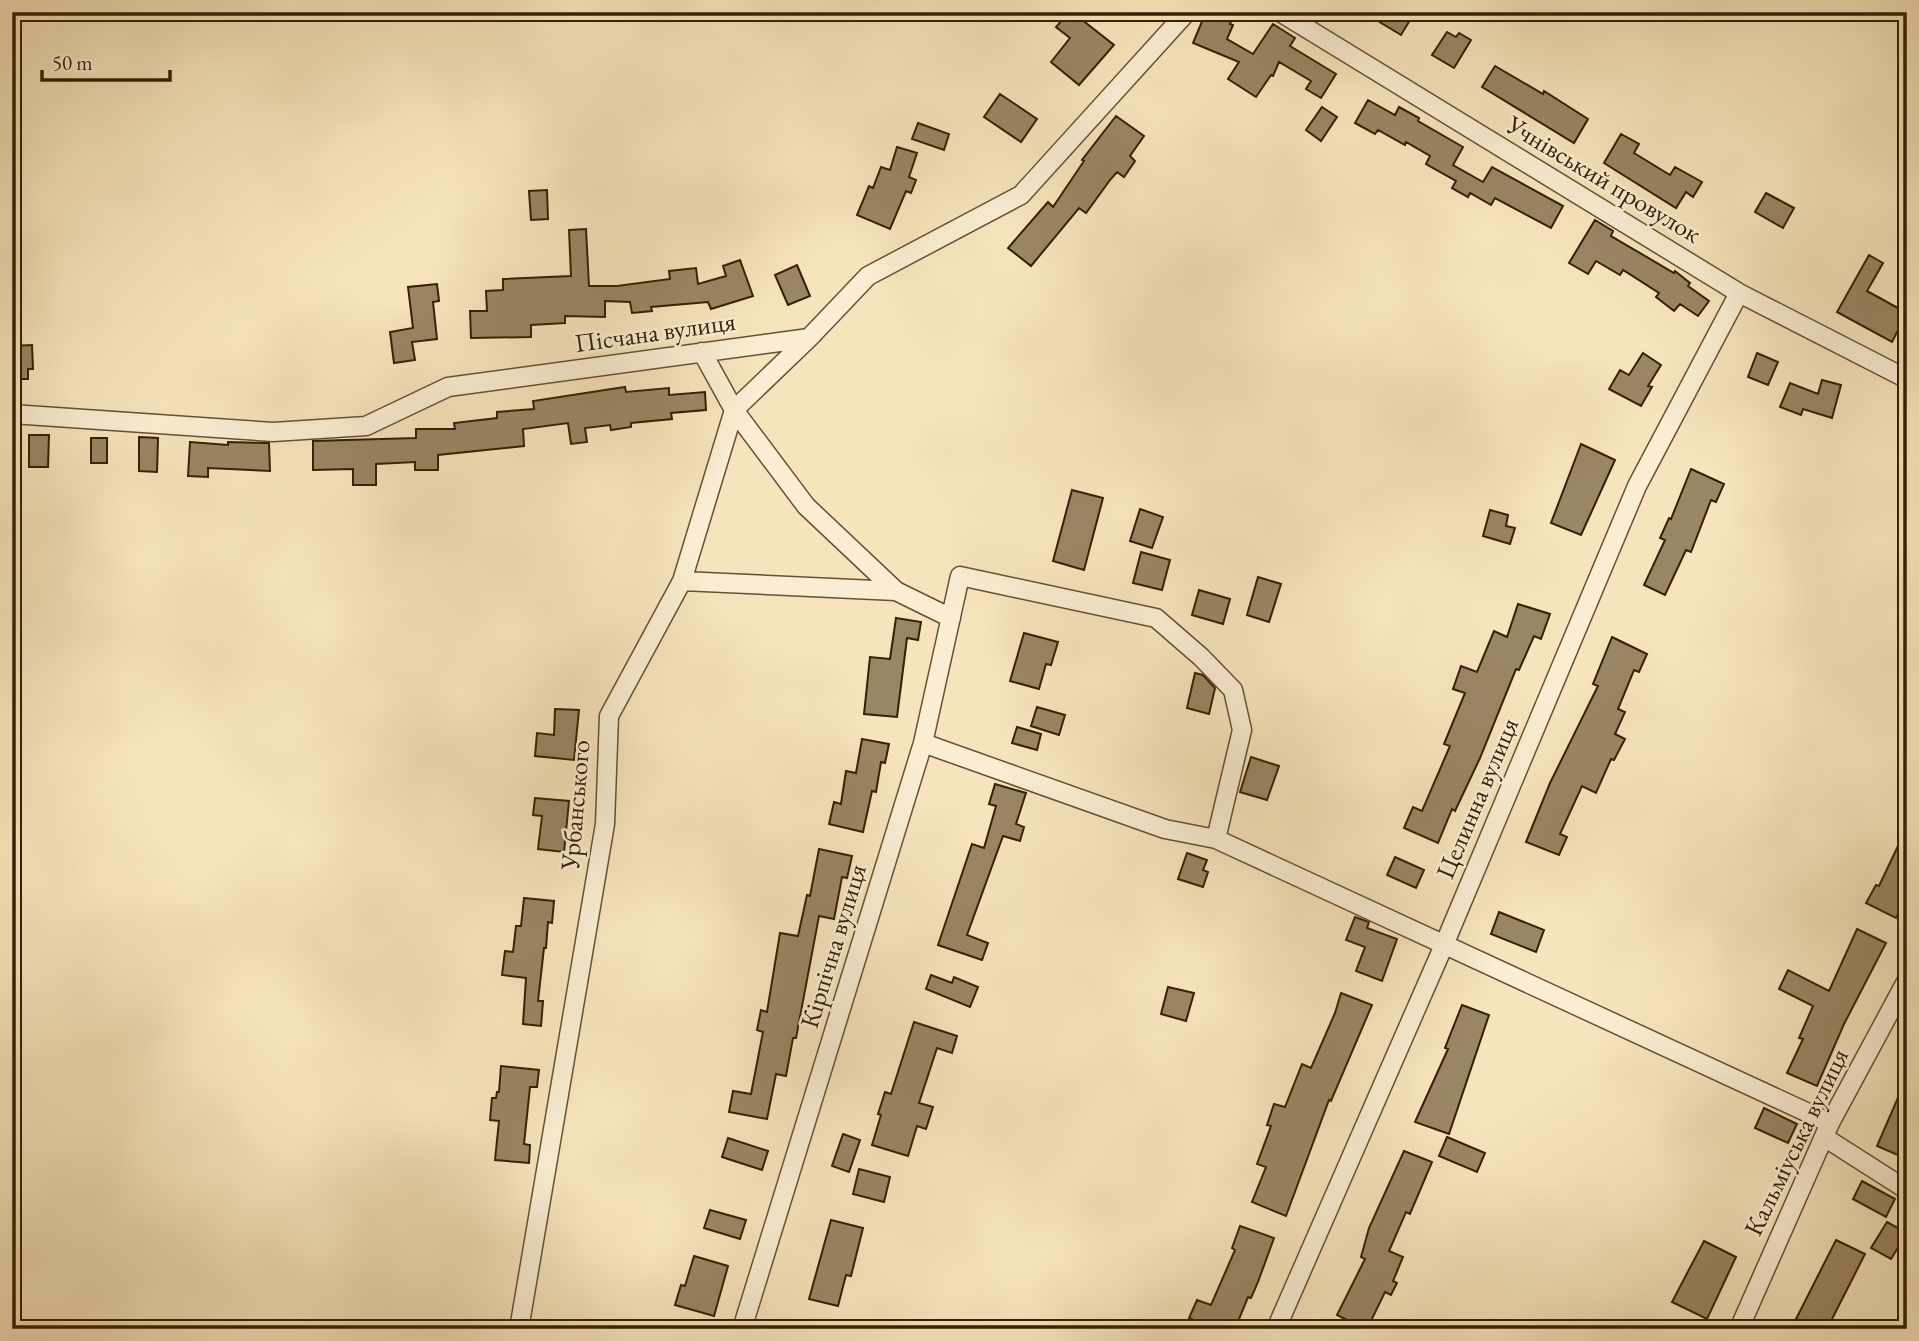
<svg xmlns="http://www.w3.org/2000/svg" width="1919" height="1341" font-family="'EB Garamond',serif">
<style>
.building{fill:#9a8564;stroke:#351f05;stroke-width:2}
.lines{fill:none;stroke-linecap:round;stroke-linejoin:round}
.street-casing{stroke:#665033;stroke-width:21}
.street{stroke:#faedd3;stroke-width:18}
.labels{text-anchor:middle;stroke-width:5;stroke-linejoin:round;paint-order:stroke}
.street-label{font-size:26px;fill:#351f05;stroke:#faedd3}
</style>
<rect width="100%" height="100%" fill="#f7e4bc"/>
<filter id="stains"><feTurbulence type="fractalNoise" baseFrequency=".00286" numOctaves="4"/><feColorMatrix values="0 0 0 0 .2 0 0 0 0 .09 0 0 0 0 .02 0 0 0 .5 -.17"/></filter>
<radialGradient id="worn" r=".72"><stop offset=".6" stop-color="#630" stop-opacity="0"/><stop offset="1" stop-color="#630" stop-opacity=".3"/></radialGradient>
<path class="building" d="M 1069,12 L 1072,12 L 1114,45 L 1079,85 L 1051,62 L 1070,38 L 1056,27 Z
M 1206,12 L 1235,12 L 1230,24 L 1233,25 L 1227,39 L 1253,54 L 1273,24 L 1295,38 L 1290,46 L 1336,74 L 1321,98 L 1306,89 L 1311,81 L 1279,62 L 1273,76 L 1271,75 L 1256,97 L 1228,79 L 1239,62 L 1193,43 Z
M 1363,12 L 1415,12 L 1401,35 Z
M 1447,32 L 1456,37 L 1459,33 L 1471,40 L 1454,68 L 1432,55 Z
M 1495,66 L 1543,94 L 1544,91 L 1588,119 L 1574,143 L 1482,87 Z
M 1000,94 L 1037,119 L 1021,142 L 984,117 Z
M 1368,100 L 1395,115 L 1399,107 L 1419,118 L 1418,121 L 1463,147 L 1453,165 L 1483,182 L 1492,167 L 1563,206 L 1551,228 L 1495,198 L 1491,205 L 1470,193 L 1468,197 L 1452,188 L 1456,181 L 1426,164 L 1430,156 L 1406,142 L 1405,145 L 1378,130 L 1375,134 L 1355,123 Z
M 1322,107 L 1337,117 L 1321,141 L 1306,130 Z
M 1116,116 L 1144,136 L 1130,156 L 1135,161 L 1124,177 L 1117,172 L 1110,180 L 1086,213 L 1079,208 L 1031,266 L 1008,248 L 1048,202 L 1053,207 L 1084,161 L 1082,160 Z
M 918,123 L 949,134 L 944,150 L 912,139 Z
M 1621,134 L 1639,144 L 1634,153 L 1670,175 L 1675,167 L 1702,182 L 1693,197 L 1686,192 L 1676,208 L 1604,163 Z
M 897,147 L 917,153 L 909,177 L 916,180 L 911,193 L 906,191 L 890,229 L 857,215 L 869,186 L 873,188 L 881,167 L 890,170 Z
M 547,190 L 548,219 L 531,220 L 529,191 Z
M 1766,193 L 1794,208 L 1783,228 L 1755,212 Z
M 1595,220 L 1613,231 L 1611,236 L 1674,273 L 1675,271 L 1690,283 L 1688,286 L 1709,301 L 1698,316 L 1680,304 L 1674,311 L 1656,297 L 1659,293 L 1623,270 L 1620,275 L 1596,261 L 1588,274 L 1569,263 Z
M 586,229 L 589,286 L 617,286 L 670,279 L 669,271 L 696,268 L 698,284 L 726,276 L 723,266 L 740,260 L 753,296 L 711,309 L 708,302 L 651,307 L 652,311 L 632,313 L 630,302 L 605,301 L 605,317 L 565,316 L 565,323 L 531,325 L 531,337 L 471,338 L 470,311 L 487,311 L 486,291 L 503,290 L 503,279 L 571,276 L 569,230 Z
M 1869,255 L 1883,263 L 1867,291 L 1907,313 L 1892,342 L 1837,312 Z
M 797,265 L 810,296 L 788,305 L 775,275 Z
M 437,284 L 439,301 L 433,302 L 437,339 L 412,342 L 415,360 L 394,363 L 390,332 L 413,328 L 408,287 Z
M 32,345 L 33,369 L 28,369 L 28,379 L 12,379 L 12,346 Z
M 1643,353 L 1661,365 L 1648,386 L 1652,387 L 1641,406 L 1609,389 L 1620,370 L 1629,375 Z
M 1757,353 L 1778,362 L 1768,385 L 1748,377 Z
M 1822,380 L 1841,385 L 1832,418 L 1803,409 L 1801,415 L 1780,407 L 1790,383 L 1818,394 Z
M 625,387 L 626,392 L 669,388 L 669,395 L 705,392 L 706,410 L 671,413 L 672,419 L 631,423 L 631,427 L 611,430 L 610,425 L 585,428 L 587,442 L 571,444 L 568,423 L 523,429 L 524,446 L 438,455 L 438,470 L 415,470 L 415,462 L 376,464 L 376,485 L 353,485 L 353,469 L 313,470 L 313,441 L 416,438 L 416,429 L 455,429 L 454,423 L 497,418 L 497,412 L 534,409 L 533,401 Z
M 29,435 L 49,435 L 48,467 L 29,467 Z
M 139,437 L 158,438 L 157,472 L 139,471 Z
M 91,438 L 107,438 L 107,463 L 91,463 Z
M 190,442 L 228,445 L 228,442 L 269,443 L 270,471 L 208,468 L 208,477 L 188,476 Z
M 1581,444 L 1615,460 L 1581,535 L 1551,523 Z
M 1691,469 L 1724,484 L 1716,502 L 1711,500 L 1691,552 L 1686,550 L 1665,595 L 1644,585 L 1665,540 L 1660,538 L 1669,518 L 1671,519 Z
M 1072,490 L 1103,498 L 1084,570 L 1053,561 Z
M 1140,509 L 1163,517 L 1152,548 L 1130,541 Z
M 1490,510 L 1508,515 L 1506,526 L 1515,528 L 1510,544 L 1483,536 Z
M 1141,552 L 1170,560 L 1162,590 L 1133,583 Z
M 1258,577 L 1281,584 L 1269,622 L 1247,615 Z
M 1199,590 L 1230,599 L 1223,624 L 1192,615 Z
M 1518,604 L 1550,614 L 1541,639 L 1534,636 L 1519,670 L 1516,669 L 1480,758 L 1455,811 L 1452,809 L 1438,843 L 1404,828 L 1413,807 L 1422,811 L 1450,746 L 1444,744 L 1465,693 L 1453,689 L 1461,666 L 1477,672 L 1494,631 L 1507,637 Z
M 896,618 L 921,622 L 918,640 L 907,638 L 897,717 L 864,714 L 870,657 L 890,659 Z
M 1024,633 L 1058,642 L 1051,665 L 1046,664 L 1039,689 L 1010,681 Z
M 1612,637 L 1647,654 L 1639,672 L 1634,670 L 1618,709 L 1625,712 L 1615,734 L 1625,739 L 1614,760 L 1611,759 L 1596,793 L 1582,786 L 1560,834 L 1567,837 L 1559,855 L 1526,842 L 1550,783 L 1598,686 L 1593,684 Z
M 1195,673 L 1203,675 L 1215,688 L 1209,714 L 1187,708 Z
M 1037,707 L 1065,715 L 1059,735 L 1031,726 Z
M 555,709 L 579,710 L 574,760 L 535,756 L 537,733 L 554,735 Z
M 1017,727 L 1041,734 L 1037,750 L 1012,743 Z
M 862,739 L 889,744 L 885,763 L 881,762 L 876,792 L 872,791 L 863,832 L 829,824 L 834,802 L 841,804 L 846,771 L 856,773 Z
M 1251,757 L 1279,766 L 1267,800 L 1240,792 Z
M 995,784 L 1026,793 L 1016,824 L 1024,827 L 1020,841 L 1003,836 L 967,935 L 988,943 L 982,960 L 938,945 L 972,844 L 984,848 L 996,806 L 989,804 Z
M 535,798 L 569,801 L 564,852 L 538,849 L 542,816 L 533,815 Z
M 1907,827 L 1907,897 L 1896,918 L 1866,903 L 1876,885 L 1879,886 Z
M 819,849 L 852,856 L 847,878 L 842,877 L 834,919 L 819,916 L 796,1038 L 793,1038 L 786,1076 L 776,1074 L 767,1119 L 729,1112 L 733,1091 L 751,1094 L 763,1032 L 757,1030 L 761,1010 L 767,1012 L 780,933 L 798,936 L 807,895 L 810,896 Z
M 1187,853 L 1207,860 L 1203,870 L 1208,872 L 1203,887 L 1178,879 Z
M 1395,857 L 1424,870 L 1416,888 L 1387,875 Z
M 524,898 L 554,901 L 552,923 L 548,922 L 546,948 L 544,948 L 538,1001 L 543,1001 L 541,1026 L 523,1024 L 526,978 L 502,975 L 505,951 L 513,952 L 516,926 L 521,926 Z
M 1499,912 L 1544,930 L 1536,952 L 1491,934 Z
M 1355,917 L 1369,922 L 1367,928 L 1397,939 L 1382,981 L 1356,971 L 1365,947 L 1346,940 Z
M 1857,929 L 1886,943 L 1844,1024 L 1817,1086 L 1787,1073 L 1803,1039 L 1799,1038 L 1813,1006 L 1779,989 L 1788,970 L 1829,991 Z
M 931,975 L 952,983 L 954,977 L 978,987 L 970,1007 L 926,989 Z
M 1168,987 L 1194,993 L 1186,1021 L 1161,1014 Z
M 1341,993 L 1372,1005 L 1331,1101 L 1329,1100 L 1286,1216 L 1252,1202 L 1266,1167 L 1257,1164 L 1271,1126 L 1267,1125 L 1274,1104 L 1285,1107 L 1302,1064 L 1311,1068 L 1335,1013 Z
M 1462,1005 L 1489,1015 L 1449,1134 L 1415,1122 L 1448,1049 L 1445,1048 Z
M 914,1022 L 957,1036 L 952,1053 L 937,1048 L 919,1103 L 933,1107 L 926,1129 L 917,1126 L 908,1156 L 872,1145 L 881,1115 L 878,1114 L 885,1092 L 891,1094 Z
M 501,1066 L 539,1070 L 537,1087 L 530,1087 L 524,1144 L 530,1145 L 529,1163 L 495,1160 L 499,1121 L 490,1120 L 492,1098 L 496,1098 L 497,1092 L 499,1092 Z
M 1907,1077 L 1907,1159 L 1877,1146 Z
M 1764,1108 L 1797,1124 L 1788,1143 L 1755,1128 Z
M 843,1134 L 860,1140 L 849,1172 L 832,1166 Z
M 1447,1137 L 1485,1153 L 1477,1172 L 1439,1156 Z
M 728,1138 L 768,1151 L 762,1170 L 722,1157 Z
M 1404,1151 L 1432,1162 L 1410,1214 L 1406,1212 L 1389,1251 L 1403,1257 L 1393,1281 L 1397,1283 L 1391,1295 L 1385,1292 L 1367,1329 L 1365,1329 L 1337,1315 L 1365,1259 L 1361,1257 L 1369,1228 Z
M 859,1169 L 890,1177 L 884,1202 L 853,1194 Z
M 1862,1181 L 1895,1199 L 1886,1217 L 1853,1199 Z
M 710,1210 L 746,1220 L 740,1239 L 704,1228 Z
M 831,1220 L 863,1228 L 851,1276 L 846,1275 L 838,1306 L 809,1299 Z
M 1887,1222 L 1907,1233 L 1891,1259 L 1871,1248 Z
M 1240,1226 L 1274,1238 L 1258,1282 L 1251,1298 L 1248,1297 L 1235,1329 L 1215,1329 L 1189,1318 L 1197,1300 L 1211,1305 L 1235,1250 L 1232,1248 Z
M 1836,1240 L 1865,1254 L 1827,1329 L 1816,1329 L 1796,1319 Z
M 1704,1241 L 1736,1257 L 1707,1319 L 1672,1302 Z
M 694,1256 L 728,1266 L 714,1316 L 675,1305 L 681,1285 L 685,1286 Z"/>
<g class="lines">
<g class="street-casing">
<path id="street" d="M 1280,12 L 1739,293 L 1907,379
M 702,352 L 734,410 L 806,506 L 896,591
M 12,414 L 273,432 L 366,426 L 448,387 L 809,338 L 868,276 L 1021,195 L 1187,12
M 682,581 L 896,591 L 951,618
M 923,743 L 1165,829 L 1216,839 L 1830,1123
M 1824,1137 L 1907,1190
M 519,1329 L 605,824 L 609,716 L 682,581 L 734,410 L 809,338
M 742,1329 L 923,743 L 960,576 L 1156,618 L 1201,657 L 1233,690 L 1242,730 L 1216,839
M 1276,1329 L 1444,945 L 1637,486 L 1739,293
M 1739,1329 L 1830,1123 L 1907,980"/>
</g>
<use href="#street" class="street"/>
</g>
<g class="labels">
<g class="street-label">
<text transform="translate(1604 179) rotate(31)" y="9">Учнівський провулок</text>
<text transform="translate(655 332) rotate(-8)" y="9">Пiсчана вулиця</text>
<text transform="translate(1477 798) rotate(-67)" y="9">Целинна вулиця</text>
<text transform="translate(575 805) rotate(-85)" y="9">Урбанського</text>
<text transform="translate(833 946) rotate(-73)" y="9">Кiрпiчна вулиця</text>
<text transform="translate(1796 1142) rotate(-64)" y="9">Кальміуська вулиця</text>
</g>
</g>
<rect width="1919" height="1341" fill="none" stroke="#f7e4bc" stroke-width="42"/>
<rect x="14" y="14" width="1891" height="1313" fill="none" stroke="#351f05" stroke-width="3.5"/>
<rect x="21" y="21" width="1877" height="1299" fill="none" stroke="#351f05" stroke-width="2"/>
<path d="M42 70v10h128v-10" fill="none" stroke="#351f05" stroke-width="3.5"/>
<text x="52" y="70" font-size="21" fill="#351f05" stroke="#faedd3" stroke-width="5" paint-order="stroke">50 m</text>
<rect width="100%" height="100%" filter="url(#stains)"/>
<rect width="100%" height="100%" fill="url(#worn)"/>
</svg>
